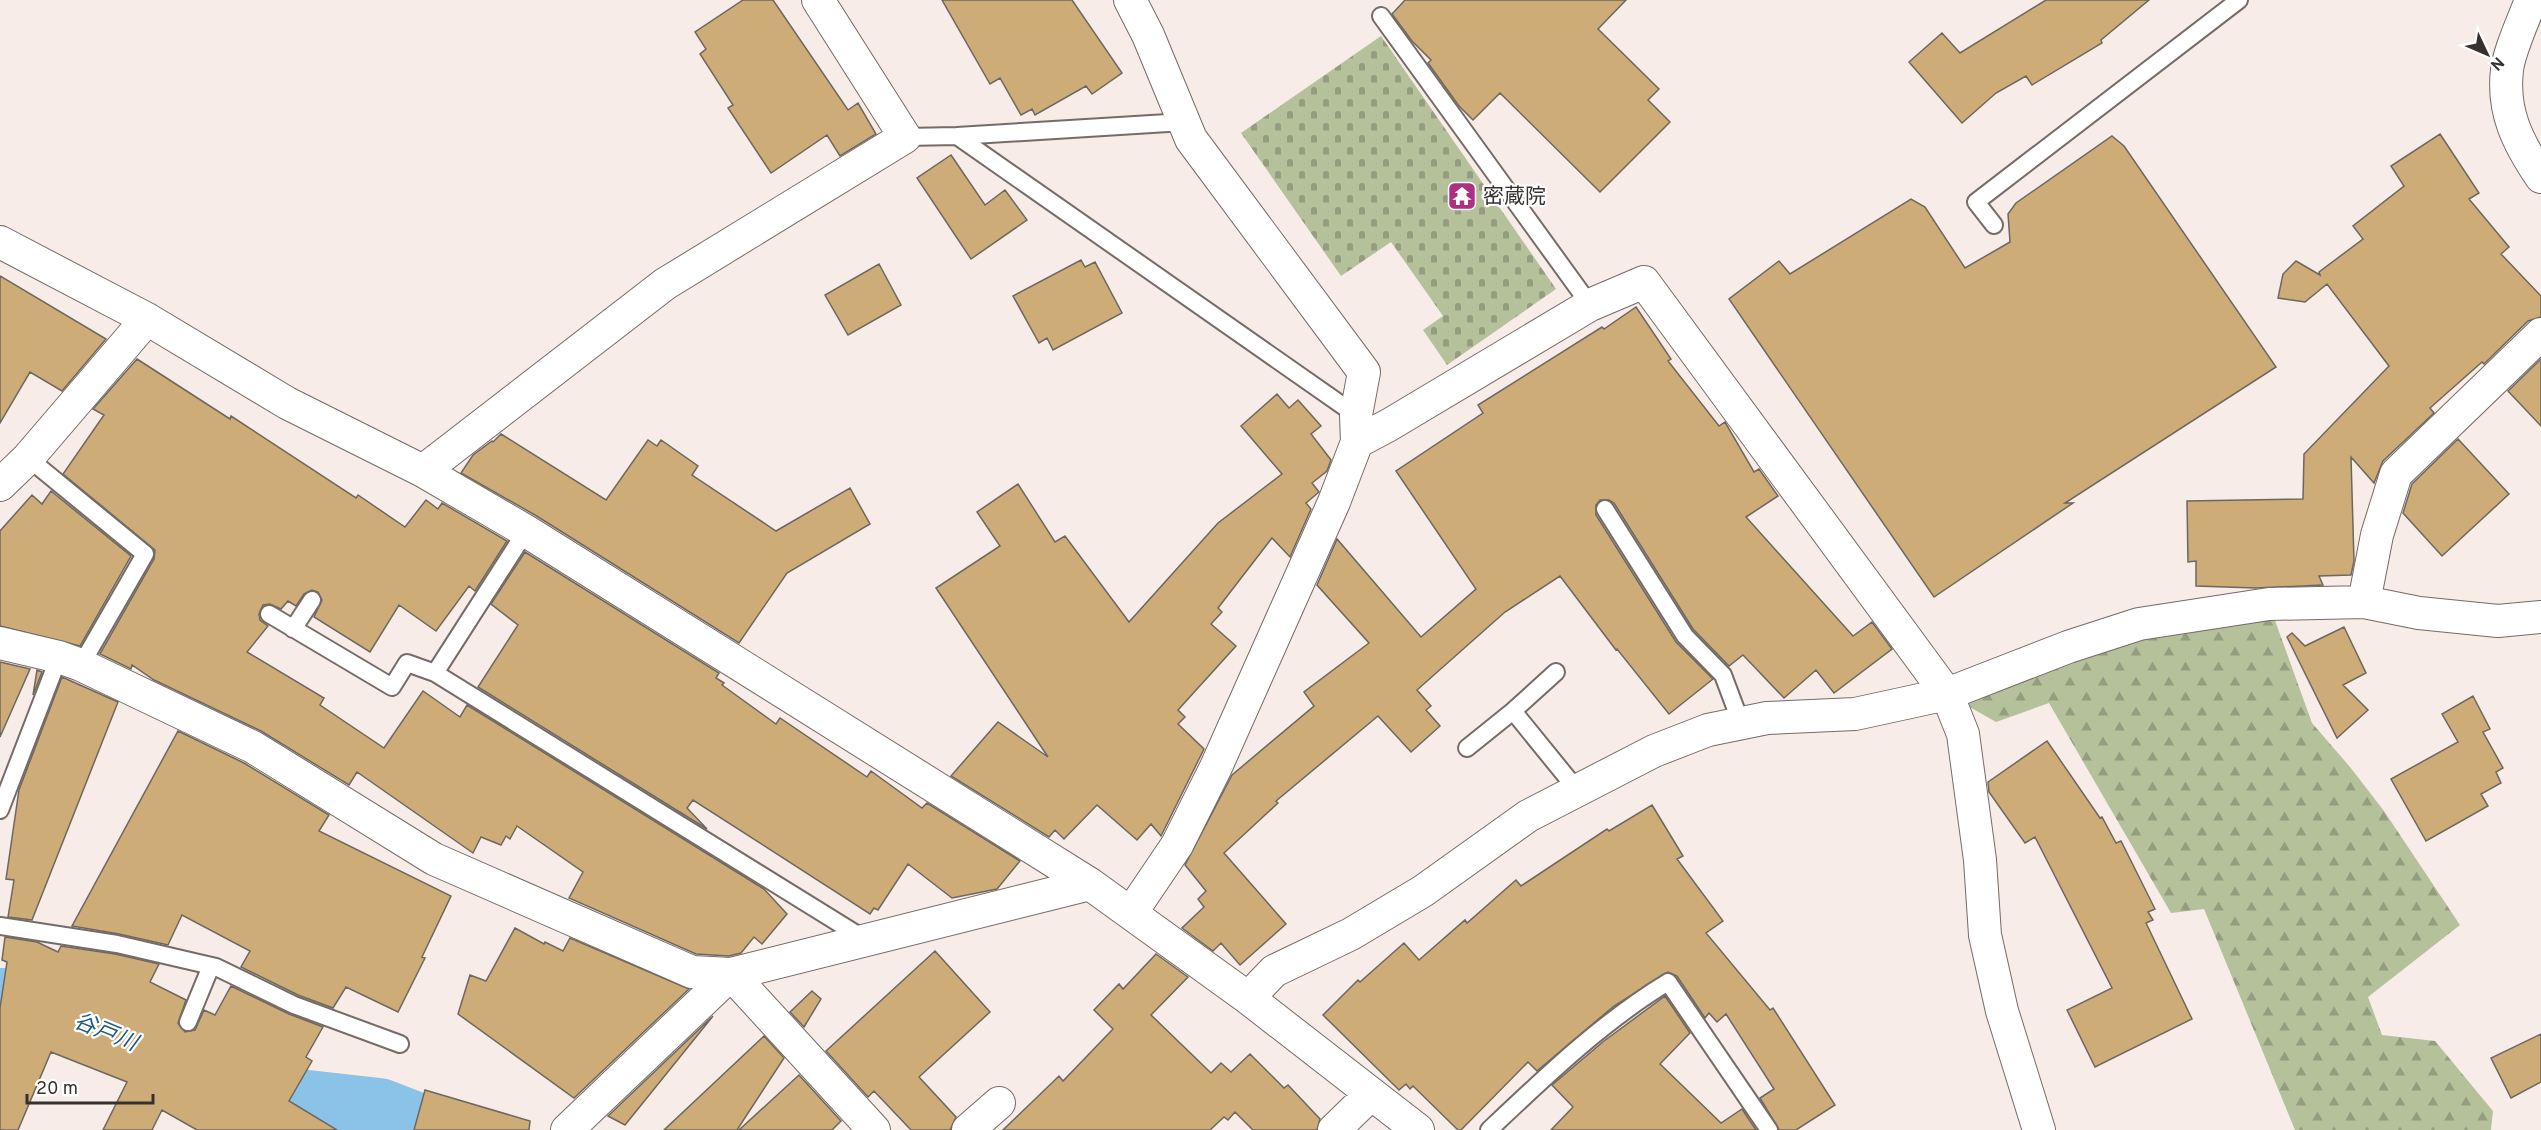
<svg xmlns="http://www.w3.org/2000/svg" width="2541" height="1130" font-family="Overpass,'Noto Sans JP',sans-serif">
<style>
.forest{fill:url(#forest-firs)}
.cemetery{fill:url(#cemetery-stones)}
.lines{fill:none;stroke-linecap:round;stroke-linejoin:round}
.river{stroke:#8bc3e8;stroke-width:76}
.building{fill:#ceac78;stroke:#6d675f;stroke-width:1.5}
.service-casing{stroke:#756b67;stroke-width:20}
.minor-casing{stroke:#756b67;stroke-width:34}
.service{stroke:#fff;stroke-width:16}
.minor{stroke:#fff;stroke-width:32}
.labels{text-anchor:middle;stroke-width:4.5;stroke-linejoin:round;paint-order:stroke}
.poi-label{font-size:21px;fill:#36312f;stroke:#fff;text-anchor:start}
.water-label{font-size:22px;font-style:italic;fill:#1c5d81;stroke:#fff}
</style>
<defs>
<pattern id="forest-firs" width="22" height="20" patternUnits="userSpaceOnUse" patternTransform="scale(1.5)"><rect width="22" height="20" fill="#b5c19b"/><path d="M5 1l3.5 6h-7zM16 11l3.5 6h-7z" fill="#949d7f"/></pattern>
<pattern id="cemetery-stones" width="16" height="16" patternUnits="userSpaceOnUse" patternTransform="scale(1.5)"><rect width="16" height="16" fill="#b5c19b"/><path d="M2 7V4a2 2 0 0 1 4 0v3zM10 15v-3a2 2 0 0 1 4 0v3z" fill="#949d7f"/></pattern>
</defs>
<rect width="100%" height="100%" fill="#f7ece7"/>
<path class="forest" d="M 2269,604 L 2312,723 L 2350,767 L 2384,811 L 2460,925 L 2368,997 L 2382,1035 L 2435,1041 L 2493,1111 L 2491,1130 L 2295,1130 L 2204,909 L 2171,913 L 2049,703 L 1996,722 L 1947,694 L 1995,676 Z"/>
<path class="cemetery" d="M 1381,36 L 1556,289 L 1447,365 L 1423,330 L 1443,316 L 1391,242 L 1341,276 L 1241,133 Z"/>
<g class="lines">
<path class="river" d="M 0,1006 L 48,1007 L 289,1106 L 378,1116 L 414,1130"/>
</g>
<path class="building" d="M 743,0 L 773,0 L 848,110 L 858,103 L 876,134 L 840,156 L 827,135 L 771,173 L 728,108 L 733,105 L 700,54 L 706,49 L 695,32 Z
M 942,0 L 1072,0 L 1122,73 L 1092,94 L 1086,86 L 1035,115 L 1032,109 L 1021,115 L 1000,78 L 990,84 Z
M 1405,0 L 1626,0 L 1598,29 L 1659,89 L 1648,100 L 1670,122 L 1600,192 L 1500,93 L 1473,120 L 1459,106 L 1428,63 L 1431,60 L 1412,41 L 1392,14 Z
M 2046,0 L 2149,0 L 2101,40 L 2102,43 L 2032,85 L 2026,76 L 1996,93 L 1962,123 L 1909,62 L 1942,33 L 1960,53 Z
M 2440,134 L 2479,193 L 2469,199 L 2509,247 L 2501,254 L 2541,296 L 2541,317 L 2528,321 L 2484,364 L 2482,362 L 2430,408 L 2434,413 L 2383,461 L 2374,483 L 2351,457 L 2354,561 L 2351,575 L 2319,576 L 2323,585 L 2256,588 L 2196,586 L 2196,561 L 2188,562 L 2187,501 L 2303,499 L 2304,454 L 2389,366 L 2327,284 L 2305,302 L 2278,298 L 2283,274 L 2296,261 L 2320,275 L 2319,272 L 2363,239 L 2353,226 L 2404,186 L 2391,166 Z
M 2112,136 L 2124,146 L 2276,367 L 2065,503 L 2073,503 L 1934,597 L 1729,299 L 1779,261 L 1790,274 L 1911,199 L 1925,207 L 1965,268 L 2010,242 L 2008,214 L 2016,203 Z
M 951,155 L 985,205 L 1005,190 L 1027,220 L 971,259 L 917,178 Z
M 1081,260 L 1085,267 L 1095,262 L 1122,313 L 1053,350 L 1047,338 L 1039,343 L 1013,296 Z
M 879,264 L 901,305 L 848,335 L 825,295 Z
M 0,276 L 106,339 L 62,391 L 30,372 L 0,423 Z
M 1636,307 L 1671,359 L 1668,361 L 1719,426 L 1725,422 L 1754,472 L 1759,469 L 1778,496 L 1746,517 L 1853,636 L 1872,622 L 1892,649 L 1834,693 L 1816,670 L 1784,698 L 1743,655 L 1729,666 L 1693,629 L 1614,503 L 1609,500 L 1600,500 L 1596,505 L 1596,515 L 1676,642 L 1713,679 L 1669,714 L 1617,649 L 1616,650 L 1560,576 L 1505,612 L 1417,690 L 1431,706 L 1426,710 L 1440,726 L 1411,752 L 1378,716 L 1276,801 L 1278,803 L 1224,853 L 1286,924 L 1240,965 L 1221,943 L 1213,951 L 1182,928 L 1204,907 L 1198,899 L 1206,891 L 1185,865 L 1232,775 L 1314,706 L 1304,692 L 1369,643 L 1317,585 L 1337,539 L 1421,637 L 1476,589 L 1396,471 L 1483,413 L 1478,405 L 1602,327 L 1604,329 Z
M 137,359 L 230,419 L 231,416 L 356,498 L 358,495 L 405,527 L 426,500 L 438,509 L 442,503 L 507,541 L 475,591 L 469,586 L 436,631 L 399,605 L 370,652 L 314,617 L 322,600 L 318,592 L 312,590 L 304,594 L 296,606 L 288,601 L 281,609 L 270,604 L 263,605 L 259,614 L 260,620 L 268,626 L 247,652 L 324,698 L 320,705 L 384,748 L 423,691 L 460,717 L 467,705 L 764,889 L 787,914 L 762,944 L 754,937 L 741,953 L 729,956 L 696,954 L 569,898 L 583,872 L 517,826 L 510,839 L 506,836 L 501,845 L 481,837 L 473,853 L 357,772 L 349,785 L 261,731 L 154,680 L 132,665 L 131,669 L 100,654 L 154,559 L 155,550 L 63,474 L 104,415 L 93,409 Z
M 2541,359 L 2541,426 L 2508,391 Z
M 1277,394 L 1289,408 L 1298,400 L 1321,426 L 1311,434 L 1331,460 L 1327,471 L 1312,483 L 1319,492 L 1306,503 L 1311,509 L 1290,557 L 1272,538 L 1218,608 L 1222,612 L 1211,624 L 1236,646 L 1178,710 L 1185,717 L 1178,724 L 1204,749 L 1161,836 L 1151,824 L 1137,840 L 1097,805 L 1064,839 L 1055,830 L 1049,837 L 951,776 L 998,722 L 1048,757 L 936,588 L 1000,546 L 977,512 L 1018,484 L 1055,542 L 1065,536 L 1129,622 L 1218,523 L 1282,474 L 1241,426 Z
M 501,434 L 606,500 L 648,440 L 657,446 L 661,440 L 698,466 L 692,475 L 776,531 L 850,488 L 870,524 L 787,573 L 739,643 L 535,515 L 461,473 L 473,455 L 492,441 L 493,442 Z
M 2458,439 L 2509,494 L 2442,556 L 2403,513 L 2412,484 Z
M 51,491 L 131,556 L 80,646 L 0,626 L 0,531 L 32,495 L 42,504 Z
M 525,552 L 719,673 L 716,678 L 724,683 L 722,685 L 776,724 L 780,718 L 867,777 L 871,771 L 922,808 L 927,803 L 1020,861 L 997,889 L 952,898 L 908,864 L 878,910 L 874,908 L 870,914 L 693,800 L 687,808 L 707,829 L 478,687 L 518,625 L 491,604 Z
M 2344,627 L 2366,673 L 2343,685 L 2368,710 L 2337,738 L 2287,637 L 2292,633 L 2305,646 Z
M 0,662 L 30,669 L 0,737 Z
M 37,670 L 42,672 L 33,695 Z
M 62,677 L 118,702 L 32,920 L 8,917 L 14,880 L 6,879 L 19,790 Z
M 2473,696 L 2490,729 L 2483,732 L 2503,768 L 2496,772 L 2501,783 L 2481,794 L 2488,806 L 2426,841 L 2391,779 L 2458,742 L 2442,714 Z
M 178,731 L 244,763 L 329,815 L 319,831 L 451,896 L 422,957 L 425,958 L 398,1012 L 346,987 L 333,1008 L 298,995 L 241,967 L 250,951 L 182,915 L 168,945 L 119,934 L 72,926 Z
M 2047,741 L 2100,818 L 2102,817 L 2116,843 L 2121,841 L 2155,909 L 2148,912 L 2153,920 L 2146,923 L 2192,1019 L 2095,1067 L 2067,1010 L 2112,988 L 2035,837 L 2025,843 L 1989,792 L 1988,782 Z
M 1652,805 L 1683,856 L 1677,859 L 1723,921 L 1706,933 L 1770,1010 L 1773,1008 L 1835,1105 L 1796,1130 L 1779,1130 L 1760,1098 L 1774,1089 L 1726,1014 L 1717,1022 L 1709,1013 L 1705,1018 L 1677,976 L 1668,972 L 1614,1006 L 1537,1071 L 1528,1062 L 1461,1130 L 1458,1130 L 1413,1086 L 1410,1089 L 1406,1084 L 1399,1090 L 1323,1015 L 1358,980 L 1360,982 L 1404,943 L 1419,960 L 1465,920 L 1467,923 L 1516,880 L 1521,886 L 1607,829 L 1609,831 Z
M 515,928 L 544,944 L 545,942 L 563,951 L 570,938 L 689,989 L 574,1098 L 458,1014 L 470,975 L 486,981 Z
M 5,937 L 37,942 L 58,952 L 61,946 L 115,954 L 159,964 L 150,982 L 186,1000 L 178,1023 L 185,1032 L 195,1030 L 204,1010 L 215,1015 L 231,986 L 289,1014 L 323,1027 L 306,1057 L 312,1061 L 289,1101 L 337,1130 L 197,1130 L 162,1110 L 152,1130 L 103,1130 L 127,1082 L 51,1052 L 18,1130 L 0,1130 L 0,1008 L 7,962 L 2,960 Z
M 935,951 L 990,1012 L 919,1077 L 956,1117 L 950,1130 L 911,1130 L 874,1091 L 868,1097 L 826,1051 Z
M 1156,954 L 1188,977 L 1151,1015 L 1211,1073 L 1221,1063 L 1231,1072 L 1250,1054 L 1284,1088 L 1288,1085 L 1320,1119 L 1317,1130 L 1253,1130 L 1235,1112 L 1228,1120 L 1224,1117 L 1210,1130 L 1003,1130 L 1059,1076 L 1063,1081 L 1113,1029 L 1094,1010 L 1119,984 L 1123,989 Z
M 812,991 L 821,999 L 804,1027 L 790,1012 Z
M 1665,996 L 1690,1033 L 1660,1064 L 1721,1123 L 1742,1109 L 1756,1130 L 1551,1130 L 1573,1107 L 1552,1085 L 1604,1041 Z
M 713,1016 L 625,1125 L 608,1116 Z
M 2541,1034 L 2541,1082 L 2511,1098 L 2491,1058 Z
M 764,1036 L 784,1058 L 737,1130 L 664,1130 Z
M 799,1075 L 841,1121 L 832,1130 L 739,1130 Z
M 425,1090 L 530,1121 L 529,1130 L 414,1130 Z"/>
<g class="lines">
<g class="service-casing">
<path id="service" d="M 1381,16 L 1590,305
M 957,136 L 1184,122
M 905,137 L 957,136 L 1356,415
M 1994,225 L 1976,202 L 2239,0
M 28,458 L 145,554 L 81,665
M 1605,509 L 1685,636 L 1723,675 L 1741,723
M 526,531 L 435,673 L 866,940
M 269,614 L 392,687 L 407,663 L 435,673
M 293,629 L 312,600
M 1513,711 L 1578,791
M 1467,748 L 1513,711 L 1556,672
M 0,810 L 59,657
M 0,926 L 117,944 L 216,967 L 294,1005 L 400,1044
M 188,1022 L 211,966
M 1489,1130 C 1545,1077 1602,1022 1668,982 L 1769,1130"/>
</g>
<g class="minor-casing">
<path id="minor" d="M 1130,0 L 1148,35 L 1191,139 L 1364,372 L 1356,415 L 1357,442 L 1334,502 L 1216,767 L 1177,845 L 1131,913
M 2531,0 C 2524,19 2509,51 2507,70 C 2502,112 2518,143 2541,177
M 0,242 L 147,319 L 287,403 L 423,471 L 526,531 L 1090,884 L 1248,998 L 1418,1130
M 1357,442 L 1389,425 L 1590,305 L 1644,282 L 1947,694 L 1963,734 L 1980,860 L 1985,935 L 2002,1011 L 2039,1130
M 423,471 L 665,284 L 905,137 L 818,0
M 0,485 L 28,458 L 147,319
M 2364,602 L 2377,535 L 2396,474 L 2541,334
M 0,643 L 59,657 L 81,665 L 253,747 L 434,859 L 692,972 L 731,974 L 874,1130
M 1248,998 L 1274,971 L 1351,934 L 1423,891 L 1528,816 L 1654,751 L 1708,730 L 1767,718 L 1855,714 L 1947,694 L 2068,647 L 2139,624 L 2269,604 L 2364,602 L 2419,613 L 2498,621 L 2541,617
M 567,1130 L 731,974 L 1090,884
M 968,1130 L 999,1103
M 1334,1130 L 1371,1094"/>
</g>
<use href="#service" class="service"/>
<use href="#minor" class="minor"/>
</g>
<defs>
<g id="temple-square" transform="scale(1.5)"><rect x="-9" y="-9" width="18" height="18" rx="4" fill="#ad3183" stroke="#fff"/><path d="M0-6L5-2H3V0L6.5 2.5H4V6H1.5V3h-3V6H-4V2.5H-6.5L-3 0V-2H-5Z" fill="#fff"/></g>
</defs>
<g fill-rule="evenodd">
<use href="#temple-square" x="1462" y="196"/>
</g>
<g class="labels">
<g class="poi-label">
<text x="1483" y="203">密蔵院</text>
</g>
<g class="water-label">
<text transform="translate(106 1031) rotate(22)" y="8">谷戸川</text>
</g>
</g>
<g transform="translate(2487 54) rotate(134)" stroke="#ffffff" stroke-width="4.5" paint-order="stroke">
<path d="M0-4.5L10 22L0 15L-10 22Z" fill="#36312f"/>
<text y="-9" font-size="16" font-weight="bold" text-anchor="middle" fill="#36312f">N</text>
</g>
<path d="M27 1094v9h126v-9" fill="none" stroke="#36312f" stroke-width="3"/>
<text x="36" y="1094" font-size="18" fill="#36312f" stroke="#ffffff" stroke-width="4.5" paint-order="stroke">20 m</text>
</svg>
